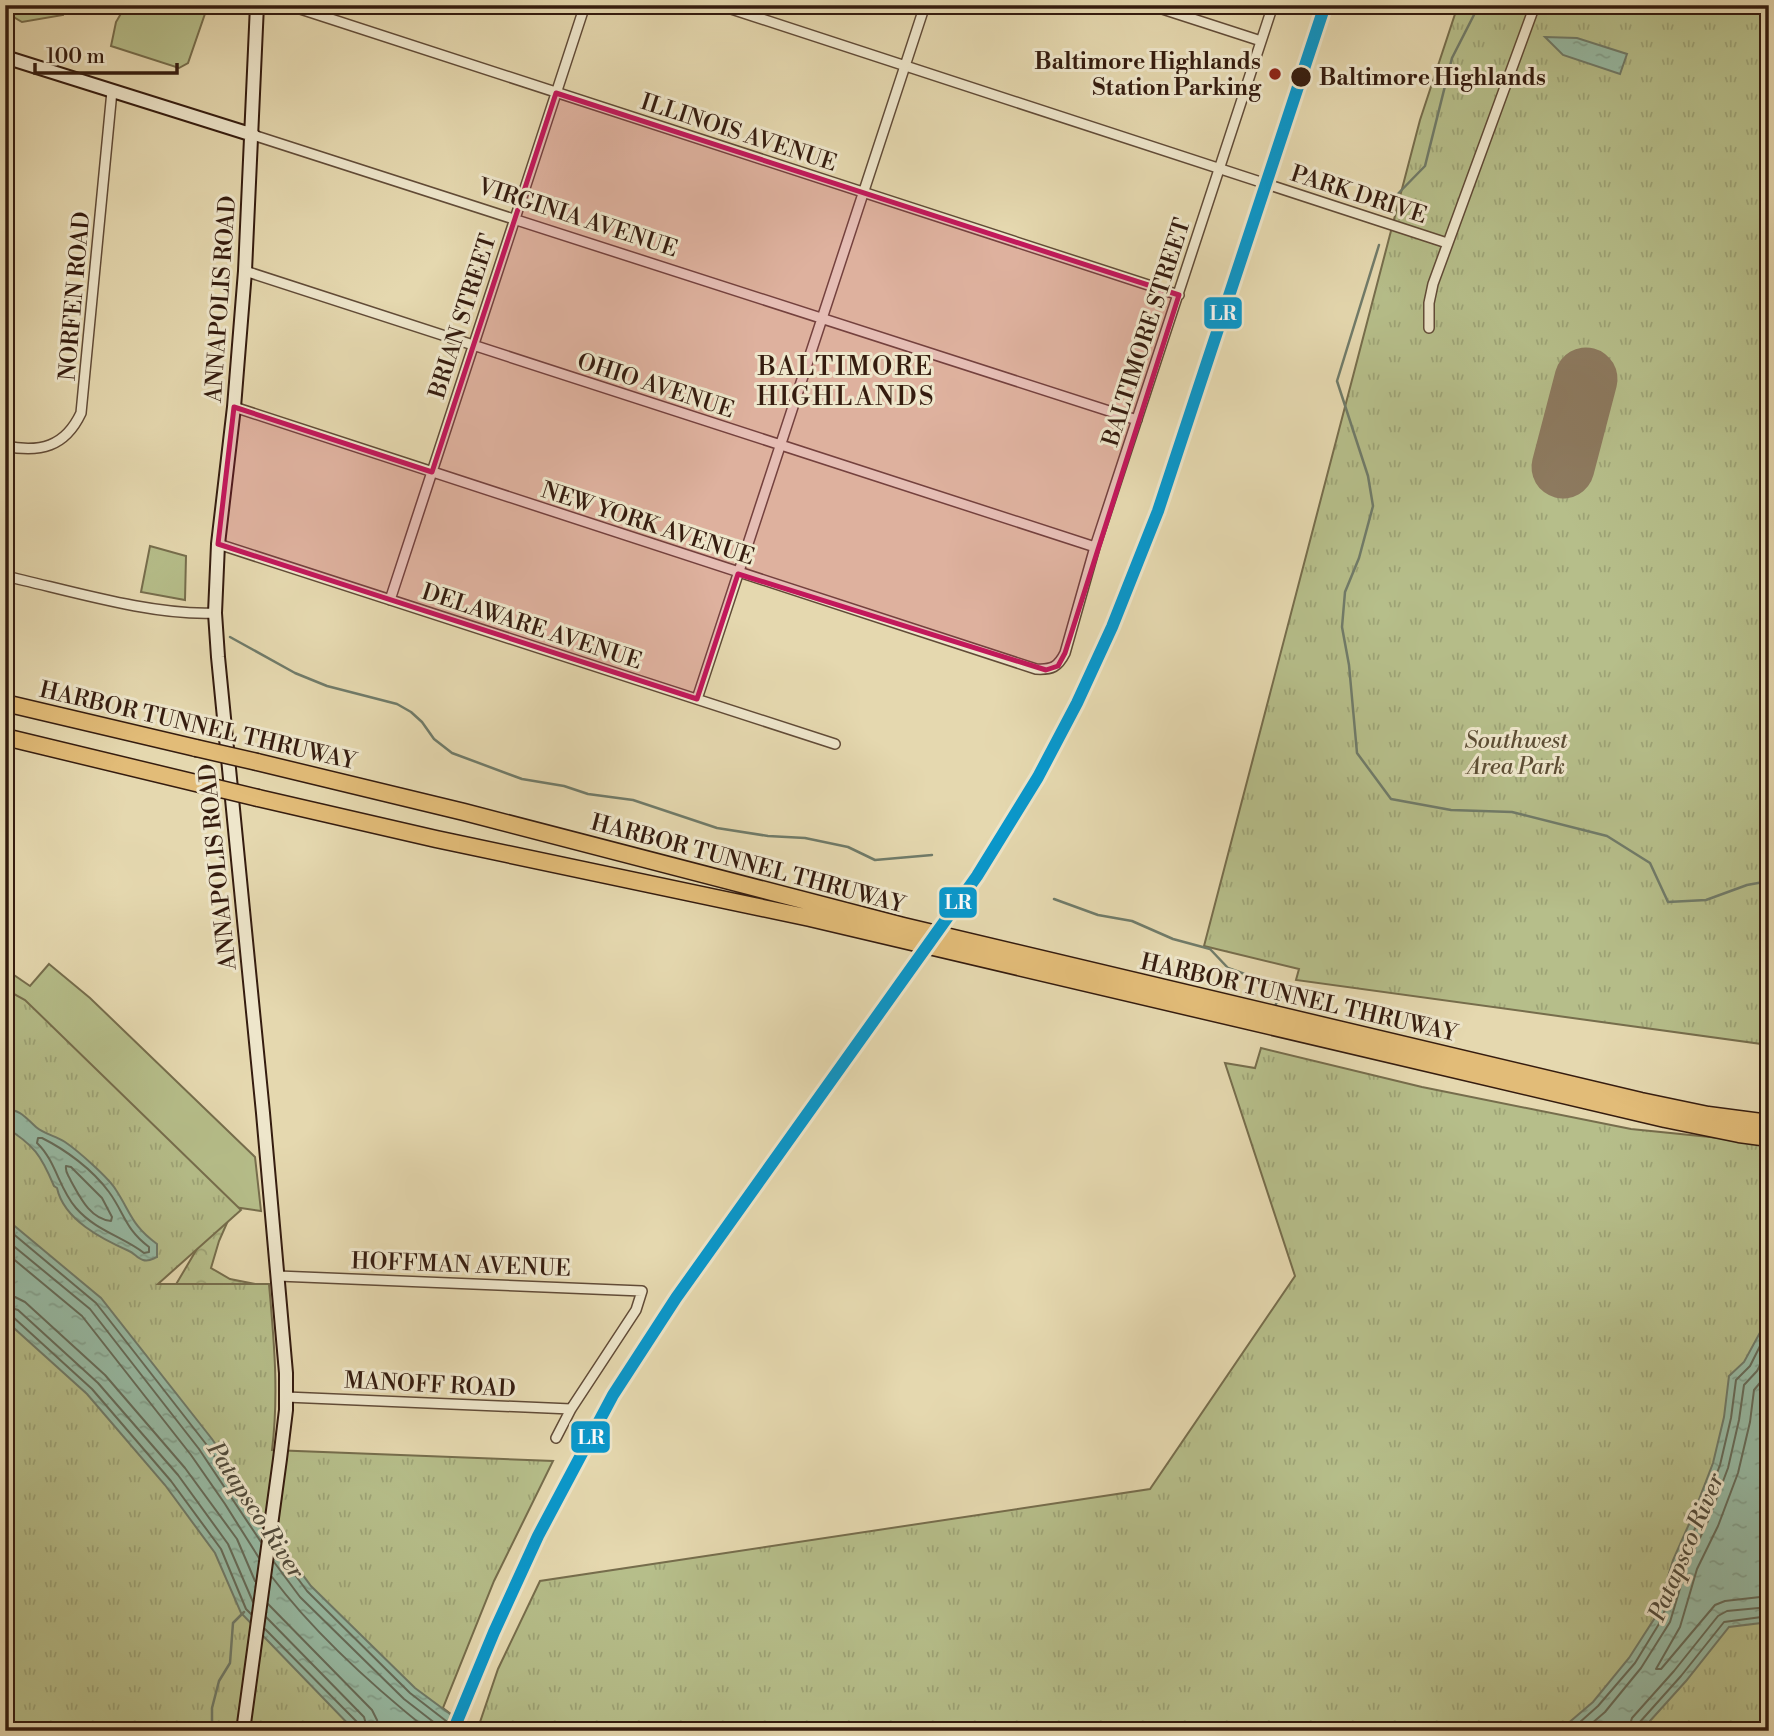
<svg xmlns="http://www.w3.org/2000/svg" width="1774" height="1736" font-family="'Libre Bodoni',serif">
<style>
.grass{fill:#b6be8a;stroke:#766d4c;stroke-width:2}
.forest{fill:url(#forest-crowns);stroke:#766d4c;stroke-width:2}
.park{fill:url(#park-tufts);stroke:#766d4c;stroke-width:2}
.water{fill:url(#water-ripples);stroke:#707b69;stroke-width:2}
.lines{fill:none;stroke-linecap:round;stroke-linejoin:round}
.shore{stroke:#666c5a;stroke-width:2}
.stream{stroke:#707b69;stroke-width:2.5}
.runway{stroke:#8d7a5f;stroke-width:63}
.street-casing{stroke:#614b37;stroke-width:12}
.secondary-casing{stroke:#351c0f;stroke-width:16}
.highway-casing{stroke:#351c0f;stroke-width:19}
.street{stroke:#eee6cb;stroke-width:9}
.secondary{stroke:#eee6cb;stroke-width:12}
.highway{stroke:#e2bc78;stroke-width:16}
.highway-bridge-casing{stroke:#351c0f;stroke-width:19;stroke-linecap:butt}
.highway-bridge{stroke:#e2bc78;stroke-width:16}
.rail-1-casing{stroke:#eee6cb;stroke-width:18}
.rail-1{stroke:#0898cd;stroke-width:12}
.marked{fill:#c2185b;fill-opacity:0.2;stroke:#c2185b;stroke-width:5;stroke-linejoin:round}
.poi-dot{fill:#8f2418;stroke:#eee6cb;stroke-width:2.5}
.stop-dot{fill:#351c0f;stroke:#eee6cb;stroke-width:2.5}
.labels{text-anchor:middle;stroke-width:6;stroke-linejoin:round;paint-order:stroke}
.poi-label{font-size:23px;font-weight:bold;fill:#351c0f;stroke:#eee6cb;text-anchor:end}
.stop-label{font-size:23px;font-weight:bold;fill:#351c0f;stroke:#eee6cb;text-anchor:start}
.street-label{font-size:23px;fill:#351c0f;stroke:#eee6cb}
.park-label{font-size:23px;font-style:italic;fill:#5c4d34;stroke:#eee6cb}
.water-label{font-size:24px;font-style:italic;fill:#524c3c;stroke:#eee6cb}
.quarter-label{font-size:26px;letter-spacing:2px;fill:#351c0f;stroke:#eee6cb}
.line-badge{stroke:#eee6cb;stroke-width:2.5}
.badge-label{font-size:19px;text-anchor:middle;font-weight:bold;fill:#fff}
</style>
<defs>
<pattern id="forest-crowns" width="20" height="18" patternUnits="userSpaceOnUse" patternTransform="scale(1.75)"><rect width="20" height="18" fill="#b6be8a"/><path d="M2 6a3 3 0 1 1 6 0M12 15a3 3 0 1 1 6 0" fill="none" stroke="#9da376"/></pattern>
<pattern id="park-tufts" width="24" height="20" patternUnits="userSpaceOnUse" patternTransform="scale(1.75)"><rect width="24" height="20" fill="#b6be8a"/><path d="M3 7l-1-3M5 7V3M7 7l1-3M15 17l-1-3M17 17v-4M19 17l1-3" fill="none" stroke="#9da376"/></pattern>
<pattern id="water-ripples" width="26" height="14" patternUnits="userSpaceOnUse" patternTransform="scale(1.75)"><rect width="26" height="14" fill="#97bba5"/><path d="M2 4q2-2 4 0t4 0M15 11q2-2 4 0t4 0" fill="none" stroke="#83a08d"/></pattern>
</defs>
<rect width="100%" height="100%" fill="#e5d8af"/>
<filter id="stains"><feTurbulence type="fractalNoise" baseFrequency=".00286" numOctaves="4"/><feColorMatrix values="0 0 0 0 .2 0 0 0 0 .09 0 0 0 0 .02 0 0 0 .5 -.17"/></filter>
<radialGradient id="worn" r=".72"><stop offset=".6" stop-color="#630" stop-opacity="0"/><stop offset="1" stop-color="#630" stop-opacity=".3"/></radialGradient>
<path class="grass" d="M 9,5 L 62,5 L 63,15 L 22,22 L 12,16 Z
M 126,5 L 208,5 L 188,63 L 179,68 L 111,46 L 116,22 Z
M 150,546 L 186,556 L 185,600 L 141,592 Z
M 49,964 L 90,998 L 255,1157 L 261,1211 L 234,1207 L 5,1023 L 5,969 L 30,986 Z"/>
<path class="forest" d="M 234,1207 L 219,1241 L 211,1268 L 230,1279 L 255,1284 L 263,1290 L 175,1286 L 207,1232 Z"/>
<path class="park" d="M 1458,5 L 1769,5 L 1769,1045 L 1296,980 L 1299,969 L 1204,946 L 1420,120 Z
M 5,989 L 25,1000 L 241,1210 L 158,1284 L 269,1284 C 274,1340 279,1394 272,1450 L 553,1461 L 494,1581 L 443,1708 L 473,1731 L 5,1731 Z
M 1261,1048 L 1422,1087 L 1631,1129 L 1769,1143 L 1769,1731 L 477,1731 L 498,1669 L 540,1581 L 1150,1489 L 1295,1276 L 1225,1063 L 1255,1068 Z"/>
<path class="water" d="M 1545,37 L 1577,38 L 1627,54 L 1620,74 L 1563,55 Z
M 5,1109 C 21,1110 25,1117 36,1127 C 44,1134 56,1136 65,1142 C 77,1150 109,1178 116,1190 C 131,1213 132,1226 157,1244 L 157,1257 C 152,1259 149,1262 143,1260 C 138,1259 134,1253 129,1251 C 102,1239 64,1220 57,1188 L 54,1186 C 41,1155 34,1145 5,1127 Z
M 5,1218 L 101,1298 L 212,1439 L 247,1490 L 283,1548 L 311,1586 L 415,1688 L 473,1731 L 355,1731 L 241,1613 L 215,1553 L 165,1485 L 87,1394 L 5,1320 Z
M 1769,1316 L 1769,1622 L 1729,1627 L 1686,1681 L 1641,1731 L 1559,1731 L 1593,1702 L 1629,1658 L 1656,1616 L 1673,1560 L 1693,1515 L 1713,1463 L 1724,1417 L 1729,1376 L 1744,1362 Z"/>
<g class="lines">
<path class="shore" d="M 38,1138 L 42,1138 C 66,1150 92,1169 109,1192 C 125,1214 125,1229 149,1247 L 149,1252 L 144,1253 C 124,1237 96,1231 76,1208 C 59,1189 56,1161 37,1143 Z
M 66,1166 L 71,1167 L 102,1198 L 112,1217 L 111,1221 C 90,1219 80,1197 71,1181 C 68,1174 65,1173 66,1166 Z
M 5,1227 L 96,1303 L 206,1444 L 263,1528
M 5,1239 L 90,1309 L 199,1449 L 261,1542
M 5,1252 L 82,1316 L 191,1455 L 225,1504 L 259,1558
M 5,1296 L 15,1297 L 25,1302 L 105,1375 L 185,1468 L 237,1539 L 255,1581
M 5,1306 L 18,1310 L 98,1383 L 178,1475 L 228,1544 L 253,1602
M 5,1315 L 13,1317 L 92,1389 L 171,1481 L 221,1549 L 246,1609 L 251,1614
M 1769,1372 L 1754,1390 L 1750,1422 L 1738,1473 L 1718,1526 L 1697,1569 L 1680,1627 L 1656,1669 L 1661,1669 L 1715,1605 L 1725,1601 L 1769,1596
M 276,1549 L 307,1591 L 410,1693 L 459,1731
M 274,1562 L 300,1597 L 404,1699 L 445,1731
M 272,1577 C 314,1633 374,1687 429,1731
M 268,1604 L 372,1710 L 377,1720 L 379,1731
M 266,1617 L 364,1717 L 368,1731
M 265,1629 L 358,1723 L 360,1731
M 1570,1731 L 1598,1706 L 1635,1663 L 1662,1619 L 1679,1562 L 1700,1518 L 1720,1465 L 1731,1418 L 1736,1380 L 1750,1366 L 1769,1328
M 1583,1731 L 1605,1712 L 1641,1668 L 1670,1622 L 1687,1565 L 1708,1521 L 1728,1468 L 1739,1420 L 1744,1385 L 1757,1371 L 1769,1348
M 1628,1731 L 1632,1718 L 1674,1671 L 1718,1616 L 1727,1611 L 1769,1607
M 1637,1731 L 1639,1723 L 1681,1676 L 1724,1622 L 1769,1616"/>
<path class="stream" d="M 1387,205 L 1425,166 L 1452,58 L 1479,5
M 1379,245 L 1337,381 L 1368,476 L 1373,506 L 1359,558 L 1345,592 L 1342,627 L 1349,665 L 1357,753 L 1391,799 L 1451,810 L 1512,812 L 1607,836 L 1650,863 L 1668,902 L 1706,900 L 1747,885 L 1769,881
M 230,637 L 295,673 L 327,686 L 397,704 L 411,712 L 422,722 L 434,739 L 452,753 L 522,779 L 564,786 L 588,794 L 633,800 L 717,828 L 768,836 L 805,838 L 848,847 L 875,860 L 932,855
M 1054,899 L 1098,915 L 1132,921 L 1173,939 L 1210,949 L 1228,968 L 1270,983 L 1284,992 L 1284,996 L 1279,998 L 1274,1008
M 207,1731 L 212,1725 L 212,1708 L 219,1681 L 230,1663 L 233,1623 L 244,1612"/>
<path class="runway" d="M 1563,467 L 1586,379"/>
<g class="street-casing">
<path id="street" d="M 288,5 L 1179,295
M 719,5 L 1447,243
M 1150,5 L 1261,41
M 253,135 L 1137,420
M 245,271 L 1095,547
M 1429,328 L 1429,303 L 1433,284 L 1535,5
M 234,407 L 1036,669 C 1052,670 1058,667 1065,653 L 1095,547 L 1273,5
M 5,446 C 40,453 65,447 81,413 L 112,91
M 218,544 L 835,744
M 5,576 C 68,590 152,616 215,613
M 390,600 L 585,5
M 697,699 L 925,5
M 278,1276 L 642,1291 L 636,1310 L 571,1409 L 556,1438
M 286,1397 L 571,1409"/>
</g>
<g class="secondary-casing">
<path id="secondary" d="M 5,57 L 253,135
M 243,1731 L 280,1459 L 286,1410 L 286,1373 L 263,1113 L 218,657 L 215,613 L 218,544 L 234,407 L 245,271 L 257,5"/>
</g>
<g class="highway-casing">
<path id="highway" d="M 5,703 L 196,748
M 5,737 L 200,784
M 257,762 L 464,812 L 903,926 L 1641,1101 L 1708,1115 L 1769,1123
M 258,798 L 436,839 L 810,918 L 1665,1119 L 1739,1134 L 1769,1138"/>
</g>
<use href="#street" class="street"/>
<use href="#secondary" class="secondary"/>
<use href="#highway" class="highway"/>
<g class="highway-bridge-casing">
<path id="highway-bridge" d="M 196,748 L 257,762
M 200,784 L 258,798"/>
</g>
<use href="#highway-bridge" class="highway-bridge"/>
<g class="rail-1-casing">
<path id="rail-1" d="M 453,1731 L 494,1632 L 538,1536 L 613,1395 L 676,1298 L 977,876 L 1038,777 L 1077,703 L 1112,627 L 1158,511 L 1325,5"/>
</g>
<use href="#rail-1" class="rail-1"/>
</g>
<path class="marked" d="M 556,93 L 1179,295 L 1065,653 L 1058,666 L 1046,670 L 738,574 L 697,699 L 218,544 L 234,407 L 432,472 Z"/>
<circle class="poi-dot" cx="1275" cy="74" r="7"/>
<circle class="stop-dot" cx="1301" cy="77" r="11"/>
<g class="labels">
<g class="poi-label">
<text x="1261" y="69">Baltimore Highlands<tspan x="1261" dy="26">Station Parking</tspan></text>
</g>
<g class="stop-label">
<text x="1319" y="85">Baltimore Highlands</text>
</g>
<g class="street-label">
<text transform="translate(739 132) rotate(18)" y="8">ILLINOIS AVENUE</text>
<text transform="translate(1359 194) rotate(18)" y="8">PARK DRIVE</text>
<text transform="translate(578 217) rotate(18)" y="8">VIRGINIA AVENUE</text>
<text transform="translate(74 296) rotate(-85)" y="8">NORFEN ROAD</text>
<text transform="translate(220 299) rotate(-86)" y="8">ANNAPOLIS ROAD</text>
<text transform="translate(462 316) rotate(-72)" y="8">BRIAN STREET</text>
<text transform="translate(1146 332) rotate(-72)" y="8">BALTIMORE STREET</text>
<text transform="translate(656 385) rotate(18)" y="8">OHIO AVENUE</text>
<text transform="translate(648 523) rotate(18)" y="8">NEW YORK AVENUE</text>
<text transform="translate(532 626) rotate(18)" y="8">DELAWARE AVENUE</text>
<text transform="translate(198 725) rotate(13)" y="8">HARBOR TUNNEL THRUWAY</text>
<text transform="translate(748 863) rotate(15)" y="8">HARBOR TUNNEL THRUWAY</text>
<text transform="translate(217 867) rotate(-96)" y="8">ANNAPOLIS ROAD</text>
<text transform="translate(1299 997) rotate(13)" y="8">HARBOR TUNNEL THRUWAY</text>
<text transform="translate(461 1264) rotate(2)" y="8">HOFFMAN AVENUE</text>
<text transform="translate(430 1384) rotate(3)" y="8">MANOFF ROAD</text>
</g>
<g class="park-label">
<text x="1516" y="748">Southwest<tspan x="1516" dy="26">Area Park</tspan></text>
</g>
<g class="water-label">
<text transform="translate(256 1510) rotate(57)" y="8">Patapsco River</text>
<text transform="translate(1686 1547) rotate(-67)" y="8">Patapsco River</text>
</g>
<g class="quarter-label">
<text x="846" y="375">BALTIMORE<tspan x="846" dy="30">HIGHLANDS</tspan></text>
</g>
</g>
<g class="line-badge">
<rect x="1203" y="296" width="40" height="34" rx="7" fill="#0898cd"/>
<rect x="938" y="886" width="40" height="33" rx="7" fill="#0898cd"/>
<rect x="570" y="1420" width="41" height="34" rx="7" fill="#0898cd"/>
</g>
<g class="badge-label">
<text x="1223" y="320">LR</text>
<text x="958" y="909">LR</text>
<text x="591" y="1444">LR</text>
</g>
<rect width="1774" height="1736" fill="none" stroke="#e5d8af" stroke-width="28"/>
<rect x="7" y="7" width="1760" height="1722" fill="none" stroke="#351c0f" stroke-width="3.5"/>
<rect x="14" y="14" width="1746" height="1708" fill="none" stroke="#351c0f" stroke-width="2"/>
<path d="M35 63v10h142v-10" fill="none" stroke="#351c0f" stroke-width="3.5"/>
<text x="46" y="63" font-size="21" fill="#351c0f" stroke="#eee6cb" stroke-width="5" paint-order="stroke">100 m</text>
<rect width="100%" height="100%" filter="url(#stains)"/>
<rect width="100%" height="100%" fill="url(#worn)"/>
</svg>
